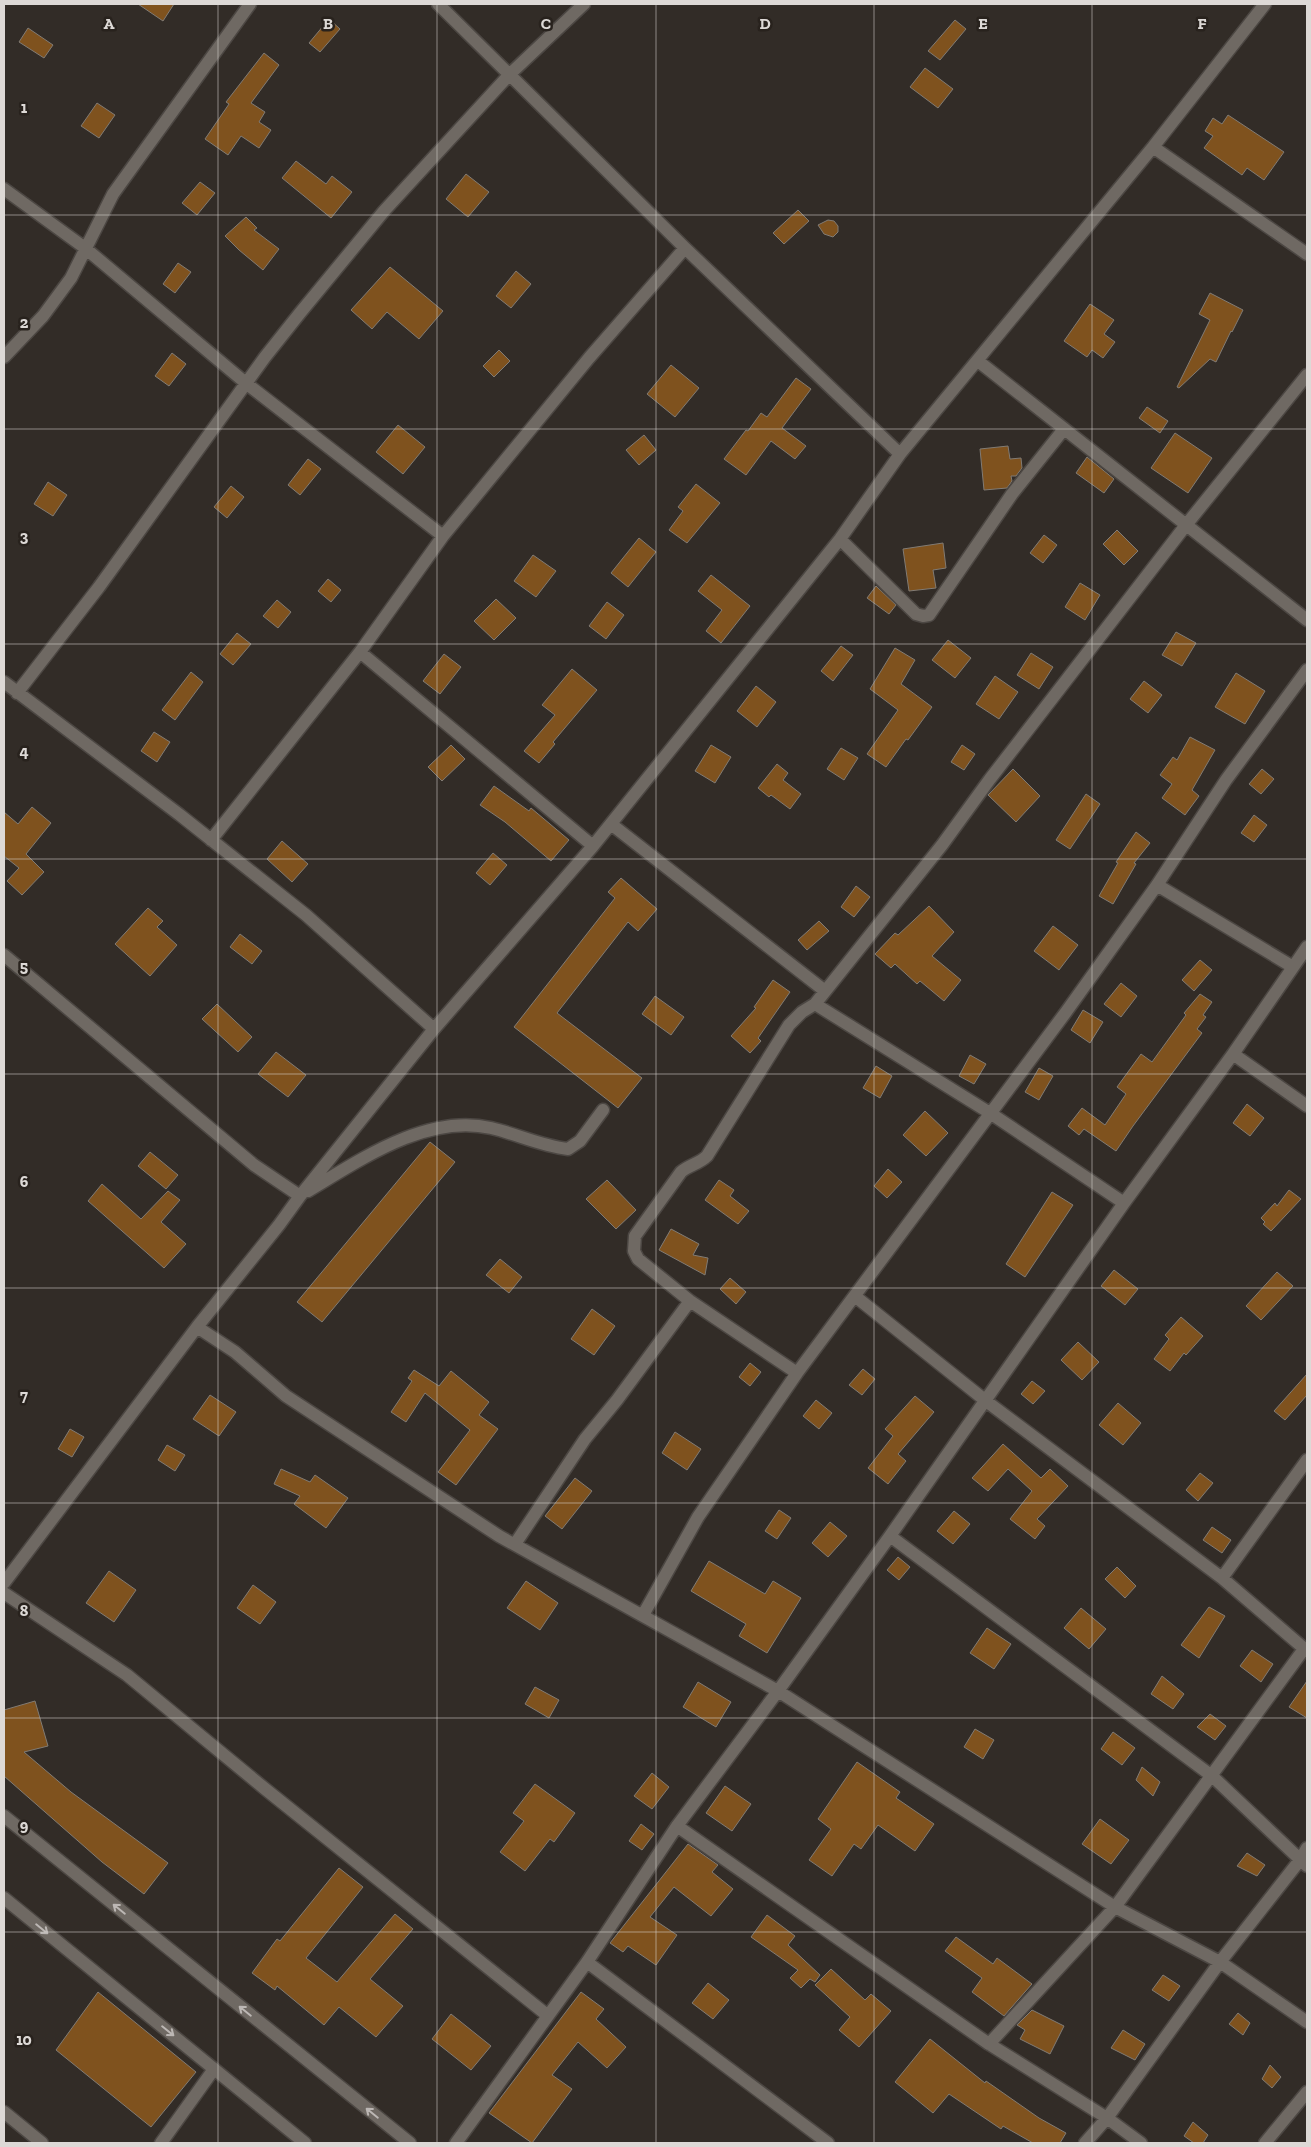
<svg xmlns="http://www.w3.org/2000/svg" width="1311" height="2147" font-family="'Zilla Slab',serif">
<style>
.building{fill:#7f521e;stroke:#817b74}
.lines{fill:none;stroke-linecap:round;stroke-linejoin:round}
.minor-casing{stroke:#4c4743;stroke-width:15}
.tertiary-casing{stroke:#4c4743;stroke-width:15}
.minor{stroke:#6f6963;stroke-width:12}
.tertiary{stroke:#6f6963;stroke-width:12}
.oneway{stroke:#bcb7b4}
.grid{fill:none;stroke:#ddd9d6;stroke-width:1;stroke-opacity:0.55}
.grid-label{font-size:16px;text-anchor:middle;font-weight:bold;fill:#ddd9d6;stroke:#28221d;stroke-width:5;stroke-linejoin:round;paint-order:stroke}
</style>
<rect width="100%" height="100%" fill="#322c27"/>
<path class="building" d="M 138,4 L 174,4 L 163,21 Z
M 329,19 L 340,29 L 320,52 L 309,43 Z
M 955,20 L 966,29 L 940,60 L 928,51 Z
M 28,28 L 53,45 L 44,58 L 19,42 Z
M 264,53 L 279,65 L 251,103 L 265,112 L 259,122 L 271,130 L 259,148 L 241,136 L 228,155 L 205,139 L 229,104 L 226,102 Z
M 925,68 L 953,89 L 938,108 L 910,87 Z
M 97,103 L 115,115 L 99,138 L 81,126 Z
M 1228,115 L 1284,152 L 1264,180 L 1247,168 L 1242,175 L 1204,148 L 1213,136 L 1205,131 L 1213,118 L 1222,124 Z
M 296,161 L 326,184 L 332,176 L 352,192 L 331,218 L 282,178 Z
M 466,174 L 489,192 L 468,217 L 446,199 Z
M 200,182 L 215,193 L 197,215 L 182,203 Z
M 798,210 L 809,221 L 784,244 L 773,233 Z
M 246,217 L 257,228 L 254,230 L 279,249 L 263,270 L 239,250 L 225,236 Z
M 828,220 L 834,221 L 838,226 L 838,232 L 833,237 L 824,234 L 818,225 Z
M 178,263 L 191,272 L 175,293 L 163,284 Z
M 390,267 L 443,311 L 419,339 L 387,312 L 372,329 L 351,310 Z
M 516,271 L 531,284 L 511,308 L 496,296 Z
M 1210,293 L 1243,310 L 1232,332 L 1231,331 L 1216,362 L 1210,359 L 1179,388 L 1177,387 L 1210,320 L 1199,314 Z
M 1090,304 L 1114,320 L 1104,334 L 1115,342 L 1103,358 L 1092,350 L 1087,357 L 1064,341 Z
M 499,350 L 510,361 L 494,377 L 483,366 Z
M 172,353 L 186,364 L 169,386 L 155,376 Z
M 671,365 L 699,388 L 675,417 L 647,394 Z
M 796,378 L 811,389 L 782,428 L 806,446 L 795,459 L 771,441 L 746,475 L 724,459 L 746,430 L 748,431 L 761,413 L 767,417 Z
M 1147,407 L 1168,421 L 1160,433 L 1139,418 Z
M 398,425 L 425,447 L 403,474 L 376,452 Z
M 1175,433 L 1212,458 L 1188,493 L 1151,468 Z
M 644,435 L 656,450 L 639,465 L 626,450 Z
M 1008,446 L 1010,459 L 1021,458 L 1022,468 L 1016,476 L 1011,476 L 1012,481 L 1007,488 L 984,490 L 980,449 Z
M 1087,457 L 1114,479 L 1104,493 L 1076,473 Z
M 308,459 L 321,469 L 300,495 L 288,485 Z
M 48,482 L 67,495 L 53,516 L 34,504 Z
M 696,484 L 720,503 L 687,543 L 669,530 L 683,511 L 678,507 Z
M 231,486 L 244,497 L 227,518 L 214,507 Z
M 1117,530 L 1138,551 L 1124,565 L 1103,544 Z
M 1044,535 L 1057,545 L 1043,563 L 1030,553 Z
M 639,538 L 656,552 L 628,587 L 611,573 Z
M 943,543 L 946,568 L 933,570 L 936,588 L 909,591 L 903,549 Z
M 533,555 L 556,571 L 536,597 L 514,581 Z
M 711,575 L 750,606 L 721,643 L 706,631 L 722,610 L 698,591 Z
M 328,579 L 341,590 L 331,602 L 318,591 Z
M 1080,583 L 1100,595 L 1085,620 L 1065,607 Z
M 876,586 L 896,605 L 889,614 L 867,598 Z
M 496,599 L 516,618 L 494,640 L 474,621 Z
M 277,600 L 291,612 L 278,628 L 263,616 Z
M 607,602 L 624,615 L 606,639 L 589,626 Z
M 1176,632 L 1196,643 L 1182,666 L 1162,655 Z
M 237,633 L 251,644 L 233,665 L 220,654 Z
M 948,640 L 971,658 L 955,678 L 932,660 Z
M 841,646 L 853,655 L 833,681 L 821,671 Z
M 895,648 L 915,660 L 901,684 L 932,707 L 908,740 L 906,739 L 886,767 L 867,754 L 898,710 L 870,689 Z
M 1031,653 L 1053,667 L 1039,689 L 1017,675 Z
M 444,654 L 461,667 L 440,694 L 423,681 Z
M 572,669 L 597,690 L 553,742 L 555,744 L 539,763 L 524,751 L 555,715 L 542,705 Z
M 191,672 L 203,682 L 175,720 L 162,710 Z
M 1236,673 L 1265,691 L 1245,724 L 1215,707 Z
M 995,676 L 1018,692 L 999,719 L 976,704 Z
M 1144,681 L 1162,695 L 1148,713 L 1130,699 Z
M 756,686 L 776,702 L 757,727 L 737,711 Z
M 154,732 L 170,742 L 157,762 L 141,751 Z
M 1190,737 L 1215,750 L 1192,790 L 1199,796 L 1185,815 L 1162,798 L 1172,784 L 1160,775 L 1173,757 L 1177,760 Z
M 451,745 L 465,759 L 442,781 L 428,767 Z
M 711,745 L 731,757 L 715,783 L 695,771 Z
M 962,745 L 975,754 L 964,770 L 951,762 Z
M 841,748 L 858,758 L 844,780 L 827,769 Z
M 777,764 L 788,773 L 783,780 L 801,794 L 790,809 L 771,795 L 769,797 L 758,788 Z
M 1013,769 L 1040,796 L 1016,822 L 988,795 Z
M 1262,769 L 1274,779 L 1261,794 L 1249,784 Z
M 494,786 L 529,811 L 531,808 L 569,840 L 551,861 L 505,822 L 480,805 Z
M 1086,794 L 1100,804 L 1070,849 L 1056,840 Z
M 32,807 L 51,823 L 26,854 L 44,872 L 22,895 L 7,881 L 19,868 L 4,856 L 4,812 L 18,824 Z
M 1254,815 L 1267,825 L 1254,842 L 1241,833 Z
M 1136,832 L 1150,843 L 1134,863 L 1136,864 L 1113,904 L 1099,896 L 1118,863 L 1116,862 Z
M 282,841 L 308,864 L 292,882 L 267,859 Z
M 493,853 L 507,865 L 490,885 L 476,873 Z
M 621,878 L 657,909 L 638,931 L 628,922 L 557,1013 L 642,1078 L 618,1108 L 514,1027 L 615,898 L 608,892 Z
M 856,886 L 870,897 L 854,917 L 841,907 Z
M 929,906 L 954,932 L 932,956 L 961,980 L 944,1001 L 920,981 L 917,984 L 895,964 L 891,968 L 875,954 L 895,933 L 898,935 Z
M 148,908 L 163,921 L 157,927 L 177,945 L 150,976 L 115,944 Z
M 819,921 L 829,931 L 807,950 L 798,940 Z
M 1053,926 L 1078,945 L 1059,970 L 1034,951 Z
M 240,934 L 262,951 L 252,964 L 230,947 Z
M 1200,960 L 1212,970 L 1194,991 L 1182,980 Z
M 773,980 L 790,992 L 758,1038 L 761,1041 L 750,1053 L 731,1036 L 756,1008 L 754,1007 Z
M 1121,983 L 1137,996 L 1121,1017 L 1104,1004 Z
M 1200,994 L 1212,1002 L 1203,1015 L 1206,1017 L 1197,1029 L 1202,1033 L 1133,1126 L 1116,1151 L 1084,1129 L 1079,1135 L 1068,1126 L 1082,1108 L 1105,1125 L 1126,1094 L 1117,1087 L 1141,1054 L 1152,1062 L 1186,1015 L 1184,1013 Z
M 655,996 L 684,1017 L 671,1035 L 642,1014 Z
M 217,1004 L 252,1037 L 238,1052 L 202,1019 Z
M 1083,1010 L 1103,1022 L 1090,1043 L 1071,1030 Z
M 276,1052 L 306,1075 L 288,1097 L 258,1074 Z
M 970,1055 L 986,1064 L 974,1084 L 959,1076 Z
M 876,1066 L 892,1076 L 880,1098 L 863,1088 Z
M 1039,1068 L 1053,1076 L 1039,1100 L 1025,1092 Z
M 1247,1104 L 1264,1118 L 1250,1136 L 1233,1123 Z
M 925,1111 L 948,1133 L 926,1156 L 903,1135 Z
M 430,1142 L 455,1162 L 322,1322 L 297,1302 Z
M 150,1152 L 178,1175 L 166,1189 L 138,1166 Z
M 888,1169 L 902,1182 L 887,1198 L 874,1186 Z
M 607,1180 L 636,1210 L 616,1229 L 586,1199 Z
M 719,1180 L 734,1190 L 730,1196 L 749,1211 L 738,1224 L 705,1200 Z
M 102,1184 L 141,1219 L 168,1191 L 180,1200 L 161,1222 L 186,1244 L 164,1268 L 88,1201 Z
M 1289,1190 L 1301,1199 L 1271,1231 L 1263,1224 L 1265,1222 L 1261,1218 L 1275,1203 L 1277,1206 Z
M 1052,1192 L 1073,1205 L 1025,1277 L 1006,1264 Z
M 671,1229 L 699,1244 L 693,1255 L 708,1258 L 705,1275 L 659,1250 Z
M 500,1259 L 522,1277 L 509,1293 L 486,1275 Z
M 1114,1270 L 1138,1289 L 1125,1305 L 1101,1286 Z
M 1277,1272 L 1293,1286 L 1261,1320 L 1246,1306 Z
M 730,1278 L 746,1292 L 736,1304 L 720,1289 Z
M 592,1309 L 615,1326 L 594,1355 L 571,1339 Z
M 1181,1317 L 1203,1336 L 1186,1355 L 1184,1353 L 1170,1371 L 1154,1359 L 1169,1339 L 1165,1335 Z
M 1078,1342 L 1099,1362 L 1082,1380 L 1061,1360 Z
M 750,1363 L 761,1372 L 750,1386 L 739,1377 Z
M 863,1369 L 875,1379 L 862,1395 L 849,1385 Z
M 414,1370 L 439,1386 L 451,1371 L 489,1402 L 479,1415 L 498,1429 L 456,1485 L 438,1472 L 470,1430 L 425,1393 L 406,1422 L 391,1412 L 412,1381 L 408,1378 Z
M 1307,1374 L 1307,1395 L 1285,1420 L 1274,1411 Z
M 1032,1381 L 1045,1391 L 1033,1404 L 1021,1394 Z
M 210,1395 L 236,1412 L 219,1436 L 193,1419 Z
M 915,1396 L 934,1412 L 898,1454 L 906,1461 L 888,1484 L 868,1468 L 893,1436 L 885,1429 Z
M 816,1400 L 832,1413 L 819,1429 L 803,1416 Z
M 1118,1403 L 1141,1423 L 1123,1445 L 1099,1425 Z
M 70,1429 L 84,1437 L 72,1457 L 58,1449 Z
M 675,1432 L 701,1449 L 687,1470 L 662,1453 Z
M 1003,1444 L 1041,1478 L 1050,1469 L 1068,1486 L 1037,1519 L 1045,1526 L 1035,1539 L 1010,1519 L 1032,1491 L 1008,1469 L 988,1491 L 972,1478 Z
M 167,1445 L 185,1455 L 175,1471 L 158,1460 Z
M 281,1469 L 310,1482 L 315,1475 L 348,1498 L 326,1528 L 294,1504 L 300,1496 L 274,1484 Z
M 1200,1473 L 1213,1483 L 1198,1501 L 1186,1490 Z
M 575,1478 L 592,1491 L 562,1529 L 545,1516 Z
M 779,1510 L 791,1518 L 777,1539 L 765,1531 Z
M 954,1511 L 970,1524 L 953,1544 L 937,1531 Z
M 830,1522 L 847,1536 L 828,1557 L 812,1543 Z
M 1212,1527 L 1231,1540 L 1222,1553 L 1203,1540 Z
M 898,1557 L 910,1567 L 899,1580 L 887,1570 Z
M 709,1561 L 765,1594 L 773,1581 L 801,1598 L 767,1653 L 739,1636 L 746,1624 L 691,1591 Z
M 1117,1567 L 1136,1586 L 1125,1598 L 1105,1579 Z
M 109,1571 L 136,1590 L 114,1622 L 86,1603 Z
M 526,1581 L 558,1603 L 540,1630 L 507,1608 Z
M 253,1585 L 276,1602 L 260,1624 L 237,1608 Z
M 1209,1607 L 1225,1616 L 1199,1658 L 1181,1645 Z
M 1081,1608 L 1106,1629 L 1089,1649 L 1064,1628 Z
M 987,1628 L 1011,1644 L 994,1669 L 970,1653 Z
M 1252,1650 L 1273,1664 L 1261,1682 L 1240,1666 Z
M 1162,1676 L 1184,1694 L 1173,1709 L 1151,1694 Z
M 1307,1681 L 1307,1718 L 1289,1707 Z
M 698,1682 L 731,1702 L 716,1727 L 683,1707 Z
M 535,1687 L 559,1700 L 549,1718 L 525,1704 Z
M 35,1701 L 48,1746 L 24,1752 L 71,1792 L 168,1863 L 144,1894 L 102,1862 L 4,1776 L 4,1710 Z
M 1210,1714 L 1226,1726 L 1215,1740 L 1197,1727 Z
M 975,1729 L 994,1740 L 983,1759 L 964,1747 Z
M 1113,1732 L 1135,1748 L 1122,1765 L 1101,1749 Z
M 857,1762 L 900,1792 L 896,1798 L 934,1824 L 915,1851 L 878,1825 L 861,1849 L 854,1844 L 832,1876 L 809,1860 L 831,1829 L 818,1819 Z
M 1142,1767 L 1160,1782 L 1153,1796 L 1136,1780 Z
M 652,1773 L 669,1787 L 652,1809 L 634,1796 Z
M 535,1784 L 575,1813 L 554,1842 L 550,1839 L 525,1871 L 500,1852 L 524,1821 L 513,1813 Z
M 725,1786 L 751,1804 L 732,1831 L 706,1813 Z
M 1100,1819 L 1129,1840 L 1111,1864 L 1082,1844 Z
M 641,1824 L 654,1834 L 642,1850 L 629,1841 Z
M 688,1844 L 718,1865 L 712,1872 L 733,1889 L 711,1916 L 674,1887 L 650,1917 L 677,1935 L 656,1965 L 628,1946 L 623,1952 L 610,1943 Z
M 1247,1853 L 1265,1865 L 1257,1876 L 1237,1866 Z
M 339,1868 L 363,1887 L 306,1958 L 337,1982 L 395,1914 L 413,1929 L 370,1979 L 403,2006 L 376,2037 L 339,2007 L 324,2025 L 277,1986 L 275,1990 L 252,1973 L 277,1939 L 280,1941 Z
M 767,1915 L 795,1936 L 788,1945 L 820,1975 L 815,1982 L 810,1979 L 801,1988 L 790,1978 L 798,1970 L 751,1937 Z
M 956,1937 L 993,1964 L 997,1958 L 1032,1984 L 1004,2016 L 972,1992 L 982,1978 L 945,1951 Z
M 831,1969 L 865,2000 L 871,1994 L 891,2011 L 859,2047 L 839,2030 L 850,2017 L 815,1985 Z
M 1163,1975 L 1180,1986 L 1169,2001 L 1152,1990 Z
M 708,1983 L 729,2000 L 713,2019 L 692,2003 Z
M 98,1992 L 196,2072 L 151,2127 L 56,2050 Z
M 581,1992 L 604,2009 L 596,2019 L 626,2047 L 607,2068 L 578,2042 L 552,2075 L 572,2089 L 532,2143 L 489,2113 Z
M 1032,2010 L 1064,2026 L 1050,2054 L 1020,2039 L 1025,2030 L 1017,2025 Z
M 1238,2013 L 1250,2023 L 1243,2035 L 1229,2024 Z
M 451,2014 L 491,2046 L 471,2070 L 432,2039 Z
M 1123,2030 L 1145,2044 L 1135,2060 L 1111,2048 Z
M 930,2039 L 985,2083 L 986,2081 L 1039,2118 L 1066,2133 L 1060,2143 L 1033,2143 L 1003,2126 L 1001,2129 L 949,2094 L 933,2113 L 895,2082 Z
M 1270,2065 L 1281,2077 L 1272,2088 L 1262,2079 Z
M 1193,2122 L 1208,2135 L 1203,2143 L 1194,2143 L 1184,2136 Z"/>
<g class="lines">
<g class="minor-casing">
<path id="minor" d="M 438,4 L 685,248 L 900,454
M 1153,147 L 1307,254
M 4,189 L 85,248 L 247,384 L 443,536
M 4,357 L 43,316 L 71,278 L 113,194 L 250,4
M 978,361 L 1307,620
M 840,539 L 916,614 L 923,616 L 929,615 L 1012,494 L 1064,429
M 360,652 L 593,846
M 4,682 L 180,815 L 306,915 L 434,1029
M 17,693 L 99,587 L 265,357 L 300,313 L 384,211 L 510,74 L 584,4
M 611,824 L 825,991
M 211,840 L 360,652 L 443,536 L 589,358 L 685,248
M 1157,885 L 1293,967
M 4,955 L 254,1165 L 300,1196 L 279,1225 L 197,1327 L 235,1352 L 286,1396 L 499,1536 L 778,1691 L 1115,1907 L 1220,1962 L 1307,2022
M 1233,1054 L 1307,1106
M 308,1191 C 360,1160 427,1113 491,1128 C 517,1134 541,1146 568,1149 L 580,1141 L 603,1110
M 300,1196 L 434,1029 L 593,846 L 840,539 L 900,454 L 1153,147 L 1265,4
M 1124,1203 L 990,1113 L 815,1004 L 942,845 L 990,779 L 1186,525 L 1307,375
M 856,1297 L 986,1401 L 1222,1578 L 1307,1651
M 797,1373 L 690,1301 L 638,1259 L 634,1251 L 635,1236 L 681,1172 C 689,1165 699,1164 707,1156 L 789,1025 L 802,1012 L 815,1004
M 890,1536 L 1212,1776 L 1307,1866
M 515,1544 L 585,1439 L 617,1400 L 690,1301
M 1222,1578 L 1307,1460
M 4,1583 L 197,1327
M 4,1593 L 127,1675 L 264,1788 L 547,2015
M 643,1615 L 698,1517 L 797,1373 L 1066,1012 L 1157,885 L 1226,780 L 1307,670
M 677,1826 L 989,2044 L 1107,2118 L 1141,2143
M 587,1962 L 828,2143
M 989,2044 L 1115,1907 L 1304,1649
M 4,2112 L 42,2143
M 161,2143 L 214,2069
M 456,2143 L 587,1962 L 677,1826 L 778,1691 L 890,1536 L 1124,1203 L 1233,1054 L 1307,947
M 1085,2143 L 1107,2118 L 1220,1962 L 1300,1860 L 1307,1848
M 1265,2143 L 1307,2092"/>
</g>
<g class="tertiary-casing">
<path id="tertiary" d="M 4,1816 L 410,2143
M 4,1898 L 305,2143"/>
</g>
<use href="#minor" class="minor"/>
<use href="#tertiary" class="tertiary"/>
</g>
<defs><path id="oneway-shaft" d="M-6 0H5M1.5-3L5.5 0L1.5 3" fill="none" stroke-width="1.6" stroke-linecap="round" stroke-linejoin="round" transform="scale(1.25)"/></defs>
<g class="oneway">
<use href="#oneway-shaft" transform="translate(119 1909) rotate(-141)"/>
<use href="#oneway-shaft" transform="translate(42 1929) rotate(39)"/>
<use href="#oneway-shaft" transform="translate(245 2011) rotate(-141)"/>
<use href="#oneway-shaft" transform="translate(168 2031) rotate(39)"/>
<use href="#oneway-shaft" transform="translate(372 2113) rotate(-141)"/>
</g>
<path class="grid" d="M 218,4 L 218,2143M 437,4 L 437,2143M 656,4 L 656,2143M 874,4 L 874,2143M 1092,4 L 1092,2143M 4,215 L 1307,215M 4,429 L 1307,429M 4,644 L 1307,644M 4,859 L 1307,859M 4,1074 L 1307,1074M 4,1288 L 1307,1288M 4,1503 L 1307,1503M 4,1718 L 1307,1718M 4,1932 L 1307,1932"/>
<g class="grid-label">
<text x="109" y="29">A</text>
<text x="328" y="29">B</text>
<text x="546" y="29">C</text>
<text x="765" y="29">D</text>
<text x="983" y="29">E</text>
<text x="1202" y="29">F</text>
<text x="24" y="113">1</text>
<text x="24" y="328">2</text>
<text x="24" y="542">3</text>
<text x="24" y="757">4</text>
<text x="24" y="972">5</text>
<text x="24" y="1187">6</text>
<text x="24" y="1401">7</text>
<text x="24" y="1616">8</text>
<text x="24" y="1831">9</text>
<text x="24" y="2045">10</text>
</g>
<rect width="1311" height="2147" fill="none" stroke="#ddd9d6" stroke-width="10"/>
</svg>
